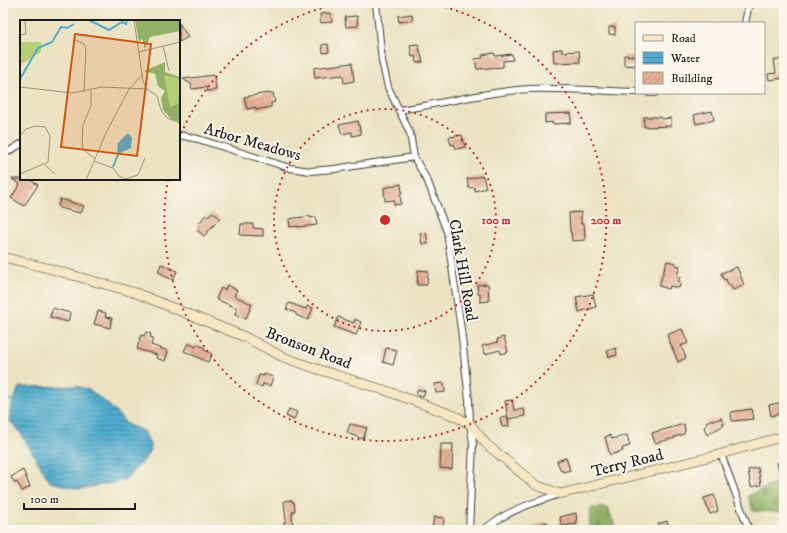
<svg xmlns="http://www.w3.org/2000/svg" width="787" height="533" font-family="'IM FELL DW Pica',serif">
<style>
.forest{fill:url(#forest-firs);stroke:#566741}
.water{fill:url(#water-rules);stroke:#366475}
.lines{fill:none;stroke-linecap:round;stroke-linejoin:round}
.stream{stroke:#50acce;stroke-width:2}
.building{fill:url(#building-hatch)}
.street-casing{stroke:#3b3a35;stroke-width:8}
.secondary-casing{stroke:#3b3a35;stroke-width:10}
.street{stroke:#fff;stroke-width:6}
.secondary{stroke:#f7e8c3;stroke-width:9}
.ring{fill:none;stroke:#d62828;stroke-width:2;stroke-dasharray:2 4}
.labels{text-anchor:middle;stroke-width:4;stroke-linejoin:round;paint-order:stroke}
.street-label{font-size:16px;fill:#1c1c1c;stroke:#fbf7ec}
.inset-river{fill:none;stroke:#50acce;stroke-width:2}
.inset-road{fill:none;stroke:#989380;stroke-width:1}
.view{fill:#d4530e;fill-opacity:0.15;stroke:#d4530e;stroke-width:2}
.inset-edge{fill:none;stroke:#1c1c1c;stroke-width:2}
.centre{fill:#d62828;stroke:#fbf7ec;stroke-width:2}
.ring-label{font-size:12px;text-anchor:middle;font-weight:bold;fill:#d62828;stroke:#fbf7ec;stroke-width:4;stroke-linejoin:round;paint-order:stroke}
</style>
<defs>
<pattern id="forest-firs" width="22" height="20" patternUnits="userSpaceOnUse"><rect width="22" height="20" fill="#91b266"/><path d="M5 1l3.5 6h-7zM16 11l3.5 6h-7z" fill="#7c9858"/></pattern>
<pattern id="water-rules" width="6" height="5" patternUnits="userSpaceOnUse"><rect width="6" height="5" fill="#50acce"/><path d="M0 2.5h6" fill="none" stroke="#428ba6"/></pattern>
<pattern id="building-hatch" width="6" height="6" patternUnits="userSpaceOnUse"><rect width="6" height="6" fill="#e5af92"/><path d="M-1 1l2-2M0 6l6-6M5 7l2-2" fill="none" stroke="#c4967d"/></pattern>
</defs>
<rect width="100%" height="100%" fill="#fbf7ec"/>
<filter id="ink" filterUnits="userSpaceOnUse"><feTurbulence type="fractalNoise" baseFrequency=".025" numOctaves="2"/><feDisplacementMap in="SourceGraphic" scale="8" xChannelSelector="R" yChannelSelector="G"/><feConvolveMatrix kernelMatrix="1 2 1 2 8 2 1 2 1" color-interpolation-filters="sRGB"/></filter>
<filter id="wash" filterUnits="userSpaceOnUse"><feTurbulence type="fractalNoise" baseFrequency=".012" numOctaves="4" result="noise"/><feDisplacementMap in="SourceGraphic" scale="16" xChannelSelector="R" yChannelSelector="G"/><feGaussianBlur stdDeviation="0.9" result="paint"/><feColorMatrix in="noise" values="0 0 0 0 0 0 0 0 0 0 0 0 0 0 0 0 0 1.4 0 .05"/><feComposite in="paint" operator="in"/></filter>
<g filter="url(#wash)">
<rect width="100%" height="100%" fill="#ebe3c2"/>
<path class="forest" d="M 784,479 L 784,512 L 753,511 L 748,496 Z
M 591,508 L 607,508 L 617,530 L 588,530 Z"/>
<path class="water" d="M 77,386 L 90,390 L 109,405 L 127,424 L 145,432 L 151,448 L 143,462 L 123,481 L 79,489 L 50,482 L 20,432 L 10,421 L 10,410 L 19,387 Z"/>
<g class="lines">
<path class="stream" d="M 3,398 L 13,401"/>
</g>
<g id="blocks">
<path class="building" d="M 331,13 L 332,22 L 321,23 L 320,14 Z
M 412,14 L 413,20 L 399,22 L 398,16 Z
M 357,16 L 358,26 L 346,27 L 345,17 Z
M 179,23 L 188,37 L 179,42 Z
M 609,27 L 615,27 L 615,35 L 609,34 Z
M 328,44 L 329,52 L 323,53 L 322,45 Z
M 418,44 L 423,62 L 416,63 L 415,56 L 412,57 L 410,45 Z
M 562,49 L 562,52 L 579,51 L 580,62 L 554,63 L 553,50 Z
M 494,53 L 495,56 L 512,54 L 513,60 L 503,61 L 503,67 L 477,69 L 475,59 L 483,58 L 482,55 Z
M 624,55 L 636,56 L 636,66 L 624,65 Z
M 783,59 L 784,78 L 769,80 L 768,74 L 776,73 L 774,60 Z
M 352,63 L 354,81 L 344,83 L 343,75 L 315,78 L 314,68 Z
M 214,75 L 216,90 L 207,91 L 206,87 L 192,89 L 191,84 L 183,79 Z
M 268,93 L 268,94 L 273,93 L 275,102 L 271,103 L 271,107 L 256,110 L 256,107 L 247,109 L 244,97 Z
M 712,111 L 714,120 L 696,124 L 694,115 Z
M 571,113 L 571,123 L 552,124 L 552,122 L 545,123 L 545,114 Z
M 644,117 L 661,117 L 661,119 L 671,118 L 671,126 L 644,127 Z
M 358,121 L 361,134 L 352,136 L 352,132 L 342,134 L 339,125 Z
M 462,135 L 465,147 L 456,149 L 454,144 L 451,145 L 449,137 Z
M 483,176 L 486,188 L 475,191 L 474,187 L 469,188 L 467,179 Z
M 12,179 L 29,179 L 38,185 L 24,206 L 11,198 L 20,184 Z
M 401,184 L 402,194 L 400,194 L 401,204 L 394,205 L 394,200 L 385,201 L 384,188 Z
M 60,199 L 84,206 L 81,213 L 59,208 L 60,207 L 58,207 Z
M 212,212 L 220,218 L 204,236 L 197,230 L 200,226 L 198,224 L 206,215 L 208,217 Z
M 581,212 L 581,224 L 584,224 L 585,240 L 572,241 L 571,232 L 570,232 L 569,213 Z
M 310,216 L 310,218 L 316,217 L 317,225 L 298,227 L 298,226 L 290,227 L 289,219 Z
M 241,224 L 253,224 L 253,228 L 263,229 L 263,236 L 240,235 Z
M 426,232 L 428,244 L 422,244 L 420,233 Z
M 667,261 L 676,263 L 675,265 L 680,266 L 677,276 L 680,277 L 678,282 L 681,282 L 679,288 L 670,286 L 669,289 L 659,286 Z
M 161,264 L 177,271 L 173,280 L 162,275 L 163,274 L 158,272 Z
M 737,267 L 744,285 L 733,290 L 730,284 L 728,285 L 726,279 L 724,280 L 721,273 Z
M 418,270 L 428,271 L 427,285 L 417,285 Z
M 488,284 L 489,301 L 480,302 L 480,293 L 478,294 L 477,285 Z
M 227,285 L 237,290 L 234,296 L 252,304 L 246,319 L 235,314 L 237,308 L 216,299 L 221,288 L 225,290 Z
M 593,294 L 596,307 L 579,312 L 576,297 Z
M 289,303 L 306,309 L 307,306 L 313,308 L 308,320 L 296,315 L 296,313 L 286,309 Z
M 53,308 L 70,313 L 68,322 L 50,317 Z
M 98,311 L 106,313 L 105,317 L 112,318 L 110,328 L 94,324 Z
M 338,317 L 354,323 L 355,319 L 361,322 L 356,335 L 334,327 Z
M 682,329 L 688,343 L 681,346 L 686,358 L 678,362 L 667,335 Z
M 146,332 L 151,334 L 150,337 L 153,338 L 151,345 L 168,351 L 165,361 L 156,358 L 157,355 L 137,349 L 141,335 L 144,336 Z
M 504,337 L 508,352 L 501,354 L 500,350 L 485,354 L 482,346 L 498,342 L 497,339 Z
M 188,343 L 196,347 L 197,344 L 205,348 L 204,350 L 212,354 L 208,362 L 184,351 Z
M 386,348 L 397,350 L 393,365 L 383,362 Z
M 616,348 L 617,355 L 609,357 L 607,351 Z
M 264,374 L 273,377 L 270,386 L 263,384 L 262,387 L 256,385 L 259,375 L 264,376 Z
M 444,383 L 445,392 L 436,393 L 435,384 Z
M 418,389 L 425,391 L 423,397 L 416,395 Z
M 512,400 L 514,410 L 524,409 L 525,416 L 508,419 L 505,401 Z
M 783,402 L 784,412 L 771,416 L 769,405 Z
M 289,409 L 297,412 L 294,420 L 286,416 Z
M 752,409 L 754,419 L 732,421 L 731,412 Z
M 508,417 L 509,426 L 502,427 L 500,418 Z
M 721,418 L 724,425 L 707,435 L 704,427 L 707,425 L 706,422 L 712,419 L 713,421 Z
M 350,424 L 367,428 L 363,439 L 347,433 Z
M 684,424 L 685,431 L 684,432 L 684,434 L 674,437 L 675,438 L 655,443 L 652,433 Z
M 610,435 L 612,439 L 627,435 L 630,446 L 622,448 L 623,451 L 610,455 L 605,437 Z
M 441,444 L 453,444 L 452,469 L 440,468 Z
M 566,458 L 570,470 L 563,472 L 562,470 L 561,471 L 557,461 Z
M 784,461 L 784,482 L 782,482 L 777,463 Z
M 758,468 L 761,485 L 751,487 L 748,470 Z
M 23,470 L 30,487 L 22,491 L 17,482 L 15,483 L 11,477 Z
M 714,495 L 718,511 L 710,514 L 704,498 Z
M 292,500 L 292,502 L 294,502 L 295,511 L 293,511 L 293,514 L 292,514 L 293,529 L 285,530 L 284,522 L 286,521 L 284,501 Z
M 576,513 L 577,524 L 561,526 L 560,517 Z
M 434,517 L 444,518 L 443,530 L 432,530 Z
M 667,521 L 670,530 L 660,530 L 658,524 Z
M 547,522 L 550,530 L 526,530 L 526,529 Z"/>
</g>
</g>
<g filter="url(#ink)">
<use href="#blocks" fill-opacity="0" stroke="#3b3a35" stroke-width="1"/>
<g class="lines">
<g class="street-casing">
<path id="street" d="M 376,3 L 382,61 L 388,87 L 410,133 L 414,157 L 428,182 L 447,232 L 461,329 L 469,400 L 470,424 L 473,443 L 469,530
M 745,23 L 748,8
M 649,93 L 655,93
M 398,110 C 442,104 484,92 529,89 C 564,88 601,91 636,92
M 179,135 L 198,139 L 290,168 L 310,171 L 334,169 L 414,157
M 3,157 L 6,153 L 21,144
M 721,454 L 749,530
M 484,530 C 505,511 533,503 560,494"/>
</g>
<g class="secondary-casing">
<path id="secondary" d="M 3,257 L 47,268 L 136,293 L 245,337 L 283,357 L 317,369 L 387,391 L 455,416 L 470,424 L 486,444 L 536,485 L 560,494 L 721,454 L 784,436"/>
</g>
<use href="#street" class="street"/>
<use href="#secondary" class="secondary"/>
</g>
</g>
<g class="ring">
<circle cx="385" cy="220" r="111"/>
<path d="M179 139A221 221 0 0 1 343 3M427 3A221 221 0 1 1 168 180"/>
</g>
<g class="labels">
<g class="street-label">
<text transform="translate(253 141) rotate(16)" y="6">Arbor Meadows</text>
<text transform="translate(464 270) rotate(80)" y="6">Clark Hill Road</text>
<text transform="translate(309 347) rotate(21)" y="6">Bronson Road</text>
<text transform="translate(627 462) rotate(-14)" y="6">Terry Road</text>
</g>
</g>
<g transform="translate(20 20)">
<rect width="160" height="160" fill="#ebe3c2"/>
<path d="M 115,0 L 160,0 L 160,11 L 130,17 L 125,29 L 122,19 L 119,22 ZM 145,42 L 145,52 L 160,57 L 160,102 L 151,99 L 143,90 L 141,78 L 145,71 L 138,66 L 135,54 L 124,51 Z" fill="#91b266"/>
<path d="M 144,55 L 160,59 L 158,84 L 150,87 Z" fill="#b7cf74"/>
<path d="M 0,22 L 21,22 L 21,32 L 0,45 Z" fill="#b7cf74"/>
<path d="M 108,113 L 112,118 L 111,128 L 100,133 L 97,131 L 98,123 Z" fill="#50acce"/>
<path class="inset-river" d="M 69,0 L 89,10 L 102,2 L 106,4 L 107,0M 0,59 L 18,28 L 32,22 L 41,7 L 47,8 L 54,4M 93,147 L 99,132"/>
<path class="inset-road" d="M 114,0 L 123,61 L 127,69M 0,15 L 6,14 L 5,0M 55,20 L 64,24 L 66,28 L 64,72M 143,26 L 149,51M 119,32 L 160,22M 0,67 L 52,73 L 82,67 L 127,69 L 137,76 L 141,90 L 147,98 L 160,103M 71,70 L 71,86 L 63,105 L 62,123 L 63,129 L 75,139M 0,116 L 6,109 L 16,106 L 25,107 L 30,116 L 28,142 L 0,154M 74,141 L 93,148 L 99,156 L 105,159 L 118,155 L 125,138M 25,145 L 35,154M 66,160 L 86,113 L 109,69 L 122,55"/>
<path class="view" d="M 55,14 L 131,24 L 117,136 L 41,127 Z"/>
<rect width="160" height="160" class="inset-edge"/>
</g>
<circle cx="385" cy="220" r="6" class="centre"/>
<g class="ring-label">
<text x="496" y="224">100 m</text>
<text x="606" y="224">200 m</text>
</g>
<rect width="787" height="533" fill="none" stroke="#fbf7ec" stroke-width="16"/>
<rect x="635" y="22" width="130" height="72" fill="#fbf7ec" stroke="#a29f99"/>
<rect x="643" y="35" width="20" height="6" fill="#f7e8c3" stroke="#a29f99"/>
<text x="671" y="42" font-size="12" fill="#1c1c1c">Road</text>
<rect x="643" y="52" width="20" height="12" fill="url(#water-rules)" stroke="#a29f99"/>
<text x="671" y="62" font-size="12" fill="#1c1c1c">Water</text>
<rect x="643" y="72" width="20" height="12" fill="url(#building-hatch)" stroke="#a29f99"/>
<text x="671" y="82" font-size="12" fill="#1c1c1c">Building</text>
<path d="M24 503v6h111v-6" fill="none" stroke="#1c1c1c" stroke-width="2"/>
<text x="30" y="503" font-size="12" fill="#1c1c1c" stroke="#fbf7ec" stroke-width="3" paint-order="stroke">100 m</text>
</svg>
